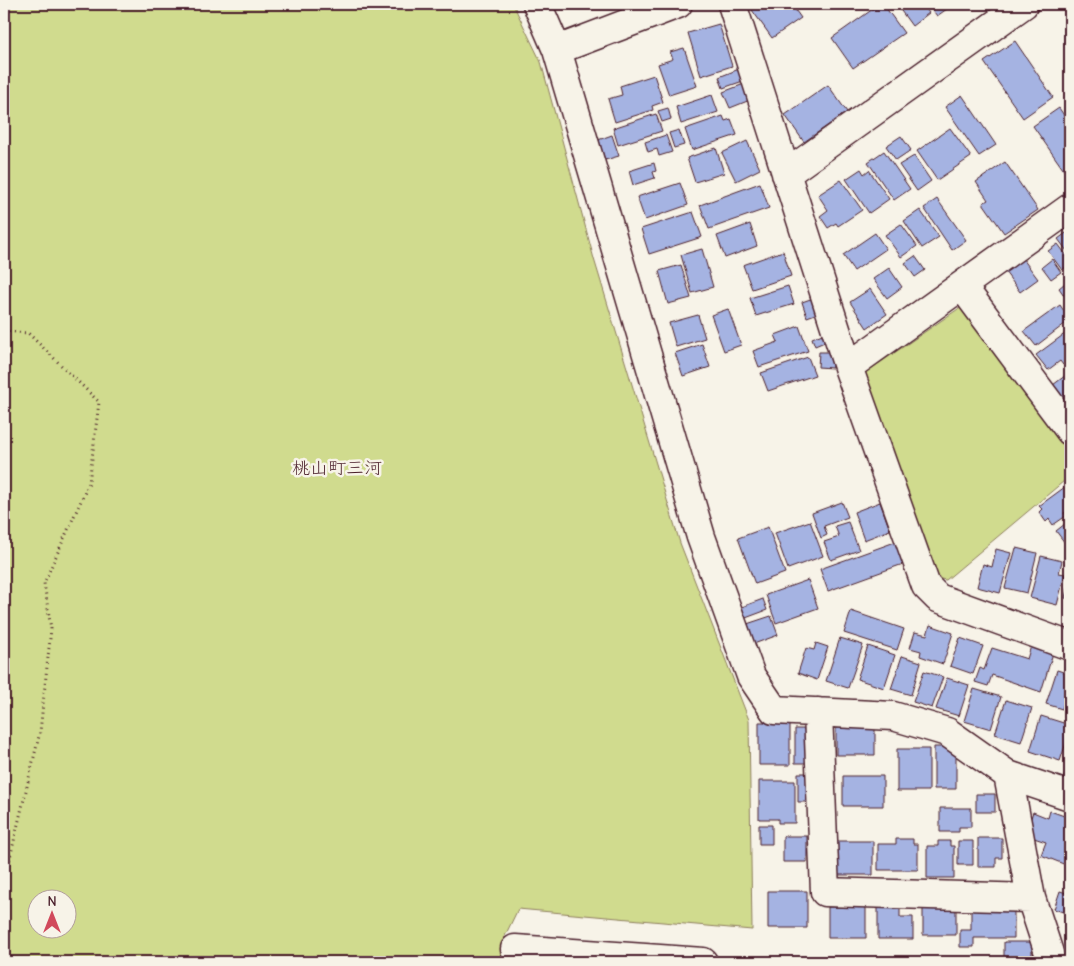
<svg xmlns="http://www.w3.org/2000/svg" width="1074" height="966" font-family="'Comic Neue','Klee One',sans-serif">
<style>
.green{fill:#d0db8e;stroke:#8d7d5c;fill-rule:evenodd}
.building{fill:#a5b3e2;stroke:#4a1f2b}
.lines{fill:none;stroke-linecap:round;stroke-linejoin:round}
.minor-casing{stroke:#4a1f2b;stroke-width:31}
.path{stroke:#4a1f2b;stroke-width:3;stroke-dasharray:1 4;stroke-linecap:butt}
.minor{stroke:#f7f3e8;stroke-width:28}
.labels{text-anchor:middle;stroke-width:5;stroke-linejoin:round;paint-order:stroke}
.neighbourhood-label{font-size:18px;fill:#4a1f2b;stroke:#f7f3e8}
</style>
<rect width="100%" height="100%" fill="#f7f3e8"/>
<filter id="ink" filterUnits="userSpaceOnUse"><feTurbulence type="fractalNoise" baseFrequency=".02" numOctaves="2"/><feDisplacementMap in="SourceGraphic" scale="10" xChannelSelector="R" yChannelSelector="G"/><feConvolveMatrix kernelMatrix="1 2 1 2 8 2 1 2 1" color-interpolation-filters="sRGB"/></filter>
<g filter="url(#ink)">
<path class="green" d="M 4,4 L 513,4 L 541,62 L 594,259 L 680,543 L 749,720 L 752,930 L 518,909 L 504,938 L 508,962 L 4,962 ZM 38,898 L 68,898 L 68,928 L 38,928 Z
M 961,307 L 1070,453 L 1070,476 L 946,580 L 930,577 L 862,381 L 865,373 Z"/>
<path class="building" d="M 761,4 L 791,4 L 801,18 L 772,38 L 752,10 Z
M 880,4 L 883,4 L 904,33 L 853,68 L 832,38 Z
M 896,4 L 922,4 L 929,13 L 912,26 Z
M 928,4 L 954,4 L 937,16 Z
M 719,24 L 732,66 L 701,76 L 688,33 Z
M 1015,41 L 1053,97 L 1023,118 L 984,62 Z
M 684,48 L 697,86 L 669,95 L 658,64 L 673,59 L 670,52 Z
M 739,69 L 743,81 L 723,88 L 719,77 Z
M 654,75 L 663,102 L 652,106 L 653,110 L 615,122 L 608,99 L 622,95 L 620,86 Z
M 744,84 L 750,100 L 730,108 L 723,92 Z
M 828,85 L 847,112 L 804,142 L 785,115 Z
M 712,95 L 718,112 L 681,124 L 676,107 Z
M 962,95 L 996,145 L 979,156 L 945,107 Z
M 668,108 L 671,119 L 662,122 L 658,111 Z
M 1059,108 L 1070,124 L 1070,179 L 1033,126 Z
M 656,114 L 662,131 L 618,145 L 613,128 Z
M 723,116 L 725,121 L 731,119 L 737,135 L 692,150 L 685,129 Z
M 950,128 L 971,157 L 937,180 L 917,151 Z
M 679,130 L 684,145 L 674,148 L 669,133 Z
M 612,135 L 619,156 L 605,160 L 598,140 Z
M 666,135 L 672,152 L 659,156 L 657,149 L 648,152 L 645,142 Z
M 901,136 L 911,150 L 896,160 L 886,146 Z
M 747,141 L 760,169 L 736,181 L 722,153 Z
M 716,148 L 724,173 L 695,182 L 687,158 Z
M 884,151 L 910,189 L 894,200 L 868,162 Z
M 914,156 L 931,181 L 917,191 L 899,165 Z
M 1005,162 L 1038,210 L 1004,233 L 983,203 L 988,200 L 976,182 Z
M 654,163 L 656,171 L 653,172 L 655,178 L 633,185 L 629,171 Z
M 861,169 L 864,174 L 869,170 L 889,199 L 869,213 L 846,179 Z
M 841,180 L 862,210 L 838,226 L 836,223 L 828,228 L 820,216 L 828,210 L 818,195 Z
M 680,183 L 688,205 L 645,220 L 637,197 Z
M 760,183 L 769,208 L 709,229 L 700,205 Z
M 937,199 L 966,240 L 952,250 L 924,208 Z
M 920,210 L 939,237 L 922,248 L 904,221 Z
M 693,212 L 702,237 L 649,254 L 641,229 Z
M 750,224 L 757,246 L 725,258 L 717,236 Z
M 901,224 L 917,246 L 901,257 L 885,235 Z
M 1070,230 L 1070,255 L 1058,239 Z
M 875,233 L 886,249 L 854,271 L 843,255 Z
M 1058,244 L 1070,260 L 1070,264 L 1062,270 L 1048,251 Z
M 702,249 L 713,287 L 692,293 L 681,255 Z
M 783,251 L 791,276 L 752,289 L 743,265 Z
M 915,256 L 925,270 L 915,277 L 905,263 Z
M 1023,259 L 1038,279 L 1020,292 L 1005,272 Z
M 1052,259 L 1061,272 L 1051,279 L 1042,267 Z
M 681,265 L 691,298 L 668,304 L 659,271 Z
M 889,268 L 902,287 L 887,298 L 873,279 Z
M 1070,279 L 1070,304 L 1059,288 Z
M 788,286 L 794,304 L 756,316 L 750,298 Z
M 870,289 L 887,314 L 867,328 L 850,302 Z
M 816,297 L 821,312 L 807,317 L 802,302 Z
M 1060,305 L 1070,320 L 1036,346 L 1024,331 Z
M 728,309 L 741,345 L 724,351 L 711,315 Z
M 698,315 L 705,338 L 676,347 L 669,323 Z
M 799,326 L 808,351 L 759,367 L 753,351 L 778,342 L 775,335 Z
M 1070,330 L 1070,360 L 1063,365 L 1060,361 L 1048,370 L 1036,355 Z
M 825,333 L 827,341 L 815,346 L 812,338 Z
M 702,344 L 710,367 L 683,376 L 675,353 Z
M 819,352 L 832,352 L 832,368 L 818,367 Z
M 808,357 L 815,375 L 768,391 L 761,373 Z
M 1070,372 L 1070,407 L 1053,385 Z
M 1069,484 L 1070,508 L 1064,513 L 1066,516 L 1053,525 L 1049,519 L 1046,522 L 1039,512 L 1042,509 L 1039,506 Z
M 842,502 L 848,517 L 824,526 L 827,535 L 821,538 L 812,513 Z
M 880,502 L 890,530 L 864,540 L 854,512 Z
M 1070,520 L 1070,545 L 1068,547 L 1056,531 Z
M 810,521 L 823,556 L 788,569 L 775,533 Z
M 848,522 L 859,550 L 831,560 L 824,542 L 839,537 L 835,526 Z
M 768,527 L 785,573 L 755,584 L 738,538 Z
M 895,542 L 903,564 L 828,591 L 820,569 Z
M 1016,548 L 1037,553 L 1027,593 L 1005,588 Z
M 996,549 L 1011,553 L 1000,593 L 977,587 L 983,564 L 992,567 Z
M 1041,556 L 1062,561 L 1059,573 L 1065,574 L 1057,605 L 1030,598 Z
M 1070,576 L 1070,599 L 1065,598 Z
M 808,580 L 818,608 L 776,623 L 766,595 Z
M 763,599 L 767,610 L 743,619 L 739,608 Z
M 851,611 L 904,629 L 897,650 L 844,633 Z
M 771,616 L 778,635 L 751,645 L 744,625 Z
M 930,625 L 953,633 L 943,664 L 920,656 L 921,651 L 910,648 L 915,632 L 927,635 Z
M 840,638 L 863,645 L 848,688 L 826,681 Z
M 960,638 L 983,646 L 973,674 L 950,666 Z
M 816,643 L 828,647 L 817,680 L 798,673 L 806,648 L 814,650 Z
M 868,646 L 895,655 L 884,688 L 857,679 Z
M 1031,646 L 1053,653 L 1041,692 L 992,675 L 988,686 L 975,682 L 980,668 L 984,670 L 992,648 L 1027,659 Z
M 902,656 L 921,662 L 911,695 L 891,689 Z
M 1057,670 L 1070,674 L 1070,683 L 1062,709 L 1046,704 Z
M 924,671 L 943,677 L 932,708 L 913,702 Z
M 947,678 L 969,685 L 959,716 L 936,709 Z
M 974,689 L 1001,697 L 991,729 L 964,721 Z
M 1070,695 L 1070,712 L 1065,710 Z
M 1006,700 L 1032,708 L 1021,742 L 995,734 Z
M 1041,716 L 1070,725 L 1070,731 L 1060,761 L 1030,751 Z
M 759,722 L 790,722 L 790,765 L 759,765 Z
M 836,728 L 875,728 L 875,755 L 836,755 Z
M 795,729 L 807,729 L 807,763 L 795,763 Z
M 934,747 L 956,747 L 956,789 L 934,789 Z
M 897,749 L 929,749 L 929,791 L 897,791 Z
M 1070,759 L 1070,779 L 1064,777 Z
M 798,773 L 818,773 L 818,802 L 798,802 Z
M 843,776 L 883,776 L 883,806 L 843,806 Z
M 759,781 L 795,781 L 795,823 L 778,823 L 778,819 L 759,819 Z
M 976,794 L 995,794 L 995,812 L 976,812 Z
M 940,808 L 971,808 L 971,827 L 959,827 L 959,832 L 940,832 Z
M 1050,811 L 1070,818 L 1069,822 L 1070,823 L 1070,853 L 1066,865 L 1041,855 L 1046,842 L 1025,835 L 1033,812 L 1048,818 Z
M 759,825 L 772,825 L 772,844 L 759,844 Z
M 783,836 L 807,836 L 807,862 L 783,862 Z
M 978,838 L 1002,838 L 1002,858 L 996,858 L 996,867 L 978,867 Z
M 896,839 L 913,839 L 913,844 L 918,844 L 918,870 L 878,870 L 878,844 L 896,844 Z
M 837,841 L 873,841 L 873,875 L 837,875 Z
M 938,841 L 950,841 L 950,846 L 954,846 L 954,878 L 927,878 L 927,846 L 938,846 Z
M 958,841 L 973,841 L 973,865 L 958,865 Z
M 768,891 L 807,891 L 807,928 L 768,928 Z
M 1060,891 L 1070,894 L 1069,914 L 1054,909 Z
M 878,901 L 900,901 L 900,917 L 913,917 L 913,939 L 878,939 Z
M 923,901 L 956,901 L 956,935 L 923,935 Z
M 971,904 L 1014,904 L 1014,938 L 974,938 L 974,947 L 960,947 L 960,930 L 971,930 Z
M 828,907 L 866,907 L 866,938 L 828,938 Z
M 1004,942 L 1032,942 L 1032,958 L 1004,958 Z
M 905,959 L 951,959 L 951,962 L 905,962 Z
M 954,961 L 1001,961 L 1001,962 L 954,962 Z"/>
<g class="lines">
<g class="minor-casing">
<path id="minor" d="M 537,4 L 557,50 L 701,537 L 751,676 L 774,710 L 893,716 L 947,732 L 1008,775 L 1070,796
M 732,4 L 848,367 L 926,586 L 938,598 L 1070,646
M 557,50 L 678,4
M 786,174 L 1024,4
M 962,286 L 1070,431
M 848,367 L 1070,208
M 818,712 L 825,892 L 1031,898
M 1008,775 L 1031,898 L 1052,962
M 515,949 L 703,962"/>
</g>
<path class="path" d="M 4,331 L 28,333 L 99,402 L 89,483 L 44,583 L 51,629 L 40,732 L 4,883"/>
<use href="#minor" class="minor"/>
</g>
</g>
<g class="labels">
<g class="neighbourhood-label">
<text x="337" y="474">桃山町三河</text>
</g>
</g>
<rect width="1074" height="966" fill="none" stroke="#f7f3e8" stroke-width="20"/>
<rect x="10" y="10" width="1054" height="946" fill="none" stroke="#4a1f2b" stroke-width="2" filter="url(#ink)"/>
<g transform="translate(52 914)"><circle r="24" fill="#f7f3e8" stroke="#b29e9c"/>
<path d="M0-4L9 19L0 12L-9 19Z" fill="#d1495b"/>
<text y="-8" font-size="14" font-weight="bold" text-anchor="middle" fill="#4a1f2b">N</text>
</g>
</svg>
